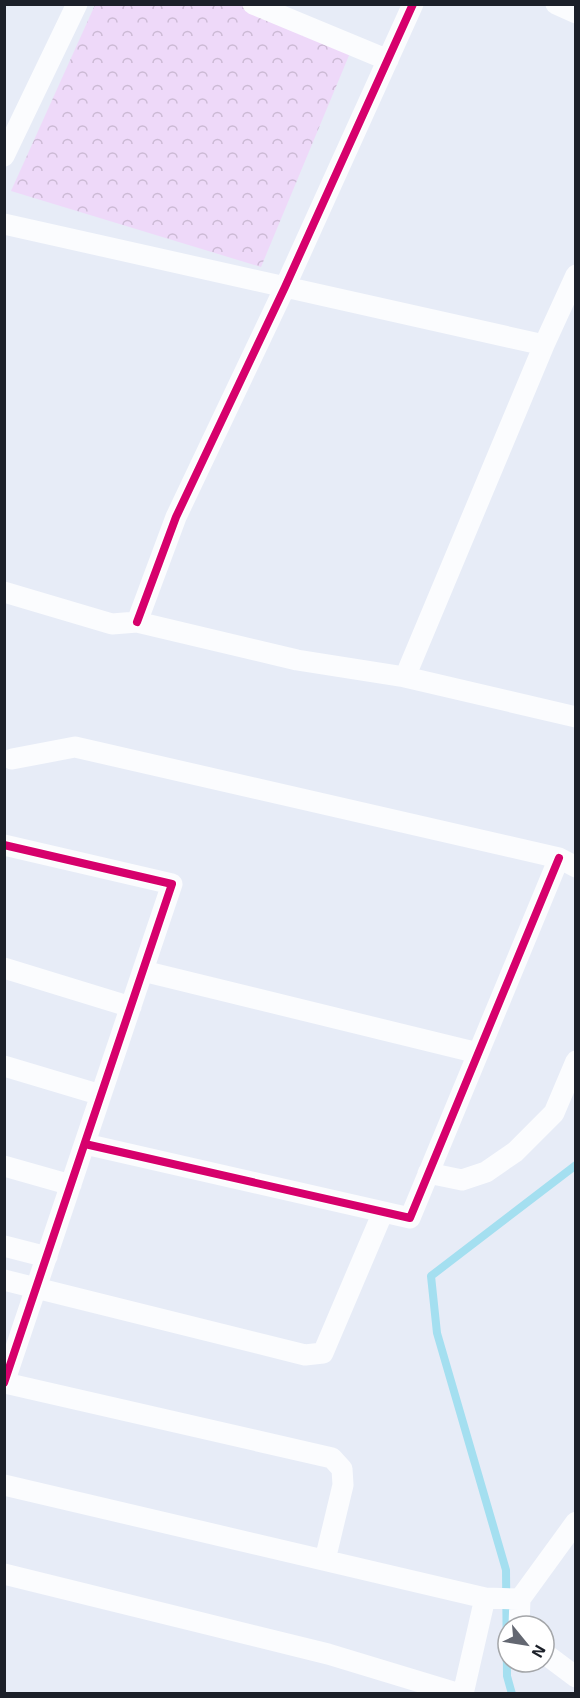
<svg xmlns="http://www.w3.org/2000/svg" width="580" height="1698" font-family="'Exo 2',sans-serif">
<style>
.park{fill:url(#park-crowns)}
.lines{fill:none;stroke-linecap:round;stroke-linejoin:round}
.stream{stroke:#a4dff0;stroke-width:8}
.minor{stroke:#fbfcfe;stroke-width:21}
.cycleway-casing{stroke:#fff;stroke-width:11}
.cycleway{stroke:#d6006c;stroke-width:8}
</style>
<defs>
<pattern id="park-crowns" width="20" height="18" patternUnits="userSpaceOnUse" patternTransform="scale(1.5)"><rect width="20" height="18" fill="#eed9f9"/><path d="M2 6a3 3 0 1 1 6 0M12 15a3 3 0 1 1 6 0" fill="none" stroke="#ccbad5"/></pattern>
</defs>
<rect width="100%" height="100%" fill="#e7ecf7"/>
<path class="park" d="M 95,5 L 243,5 L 350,53 L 261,267 L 11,191 Z"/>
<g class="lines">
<path class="stream" d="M 512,1694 L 507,1676 L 506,1570 L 437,1333 L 431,1276 L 576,1165"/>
<path class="minor" d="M 253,4 L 388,60
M 556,4 L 576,13
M 4,156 L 77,4
M 4,224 L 544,345
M 576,275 L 544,345 L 405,677 L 576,717
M 4,592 L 112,624 L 137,622 L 297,660 L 405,677
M 137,622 L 176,517 L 285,287 L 413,4
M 12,759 L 75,747 L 559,858 L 576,867
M 4,845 L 172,884 L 4,1383
M 4,968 L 131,1007
M 143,971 L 478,1053
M 4,1066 L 101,1095
M 85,1144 L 410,1218 L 559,858
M 4,1166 L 71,1185
M 428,1173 L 462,1180 L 486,1172 L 515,1152 L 554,1113 L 576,1061
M 4,1246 L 47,1257
M 4,1280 L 305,1355 L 323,1353 L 383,1212
M 5,1383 L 332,1458 L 342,1469 L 343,1485 L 325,1560
M 4,1485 L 485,1598
M 4,1574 L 328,1654 L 460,1694
M 520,1599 L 576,1522
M 544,1653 L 576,1677
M 463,1694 L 485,1598 L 520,1599 L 519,1626"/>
<g class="cycleway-casing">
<path id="cycleway" d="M 137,622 L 176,517 L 285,287 L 413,4
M 4,845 L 172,884 L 4,1383
M 85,1144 L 410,1218 L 559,858"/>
</g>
<use href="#cycleway" class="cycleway"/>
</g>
<rect width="580" height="1698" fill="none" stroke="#1c2029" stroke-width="12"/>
<g transform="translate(526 1644) rotate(120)"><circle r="28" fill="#ffffff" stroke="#a4a6a9" stroke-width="1.5"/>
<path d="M0-4.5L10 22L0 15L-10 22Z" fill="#636771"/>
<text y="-9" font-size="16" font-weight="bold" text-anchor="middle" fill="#1c2029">N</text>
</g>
</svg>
